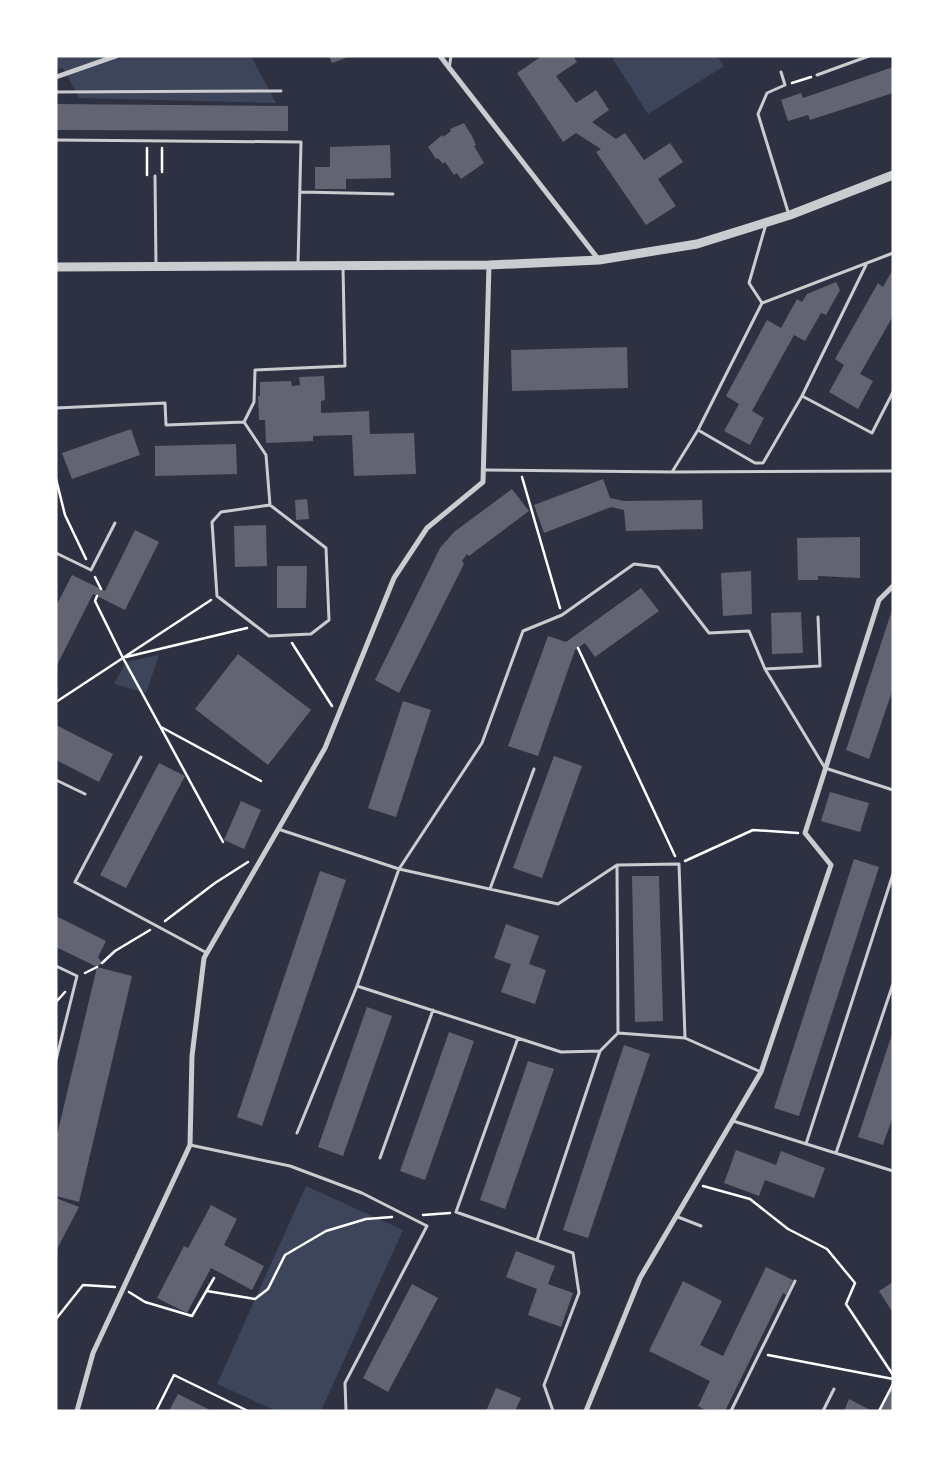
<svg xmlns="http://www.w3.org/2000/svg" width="949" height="1467" font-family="Commissioner,sans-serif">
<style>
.green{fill:#3c4559}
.building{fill:#626471}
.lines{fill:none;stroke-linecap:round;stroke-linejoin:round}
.path{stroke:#fff;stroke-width:2.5}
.service{stroke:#caccd0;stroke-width:3}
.minor{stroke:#caccd0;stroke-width:5}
.tertiary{stroke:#caccd0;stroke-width:9}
</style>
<rect width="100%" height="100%" fill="#2d3142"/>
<path class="green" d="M 56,56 L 251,56 L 276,103 L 79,98 L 63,68 L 56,69 Z
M 611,56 L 717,56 L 724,66 L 648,114 Z
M 159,655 L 146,693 L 114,684 L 126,662 Z
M 306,1186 L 403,1230 L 321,1411 L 276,1411 L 217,1384 Z"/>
<path class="building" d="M 329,56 L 351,56 L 332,63 Z
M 542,56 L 573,56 L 577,62 L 556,76 L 576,103 L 596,90 L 609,110 L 592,122 L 616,139 L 625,133 L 644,160 L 670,143 L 683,162 L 658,179 L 676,206 L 646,225 L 596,152 L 601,149 L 576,133 L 563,142 L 517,73 Z
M 893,67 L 893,93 L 810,120 L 808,115 L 788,121 L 781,100 L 801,93 L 803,98 Z
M 56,104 L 288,106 L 288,131 L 56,130 Z
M 464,123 L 472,136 L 476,145 L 474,146 L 484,163 L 461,179 L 457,173 L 454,175 L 445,162 L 443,164 L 438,158 L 436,159 L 428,147 L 442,135 L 443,137 L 451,131 L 450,129 Z
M 390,145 L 391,178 L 346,179 L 346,189 L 315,189 L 315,167 L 330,167 L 330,147 Z
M 893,269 L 893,316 L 860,374 L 873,381 L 858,409 L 829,392 L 844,365 L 835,359 L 878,283 L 883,287 Z
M 836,282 L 840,290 L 826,315 L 821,313 L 805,341 L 794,335 L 752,411 L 764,418 L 750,445 L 724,431 L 739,404 L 726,396 L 767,320 L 781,328 L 797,299 L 802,302 L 807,294 Z
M 627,347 L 628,388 L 512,391 L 511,350 Z
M 324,376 L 325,400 L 321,401 L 321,413 L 369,411 L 370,434 L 414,433 L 416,474 L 354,476 L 352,435 L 313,436 L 313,441 L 266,443 L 265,420 L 259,420 L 258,396 L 260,396 L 260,382 L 291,381 L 292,386 L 300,385 L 299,377 Z
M 131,429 L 140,455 L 72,479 L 62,453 Z
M 236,444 L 237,474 L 155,476 L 155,446 Z
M 603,479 L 610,498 L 624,501 L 702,500 L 703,529 L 626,531 L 624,510 L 611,507 L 544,533 L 534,505 Z
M 512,489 L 529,511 L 469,556 L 467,554 L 462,561 L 464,564 L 399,693 L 375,680 L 440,548 L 454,532 Z
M 307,499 L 309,519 L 296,520 L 295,500 Z
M 266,525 L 267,566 L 235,567 L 234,526 Z
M 135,530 L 159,542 L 125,610 L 93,594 L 56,667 L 56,606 L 72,575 L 105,591 Z
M 860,537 L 860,578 L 818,576 L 818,580 L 798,580 L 797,538 Z
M 277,566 L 307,566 L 306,608 L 277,608 Z
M 751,571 L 752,614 L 723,616 L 721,573 Z
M 641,588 L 659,611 L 595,657 L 585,643 L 575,650 L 538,756 L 508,746 L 548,636 L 566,642 Z
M 892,610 L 893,689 L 869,759 L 846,750 Z
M 801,612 L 803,653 L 772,654 L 771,613 Z
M 238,654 L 311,710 L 268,765 L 195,709 Z
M 403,701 L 431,710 L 396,817 L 368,808 Z
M 56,725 L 113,754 L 99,782 L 56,760 Z
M 554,756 L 582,766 L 542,878 L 513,868 Z
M 159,763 L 185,776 L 126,888 L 100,875 Z
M 830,792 L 869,803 L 860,832 L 821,821 Z
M 241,801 L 261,810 L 244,849 L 224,840 Z
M 854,859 L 879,867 L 799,1116 L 774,1108 Z
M 320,871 L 346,880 L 262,1126 L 237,1117 Z
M 632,876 L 659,876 L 663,1021 L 635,1022 Z
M 56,916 L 106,941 L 98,957 L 102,963 L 97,967 L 56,947 Z
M 506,924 L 539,936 L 529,964 L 546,970 L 535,1004 L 501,992 L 511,964 L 494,958 Z
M 97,967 L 132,976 L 79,1202 L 56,1196 L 56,1139 Z
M 367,1007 L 392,1016 L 343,1156 L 318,1147 Z
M 893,1031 L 893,1116 L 883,1145 L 858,1137 Z
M 449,1032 L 474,1041 L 425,1180 L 400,1171 Z
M 624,1045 L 650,1054 L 588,1238 L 563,1230 Z
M 528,1061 L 554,1069 L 505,1209 L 480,1200 Z
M 736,1150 L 776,1165 L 781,1151 L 825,1168 L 814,1198 L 765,1180 L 759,1196 L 724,1183 Z
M 56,1198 L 79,1207 L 56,1251 Z
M 211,1205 L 237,1219 L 224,1245 L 264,1266 L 252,1290 L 211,1268 L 187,1313 L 157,1298 L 184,1246 L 188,1248 Z
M 516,1251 L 555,1266 L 548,1284 L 573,1293 L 561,1327 L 528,1315 L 537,1289 L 506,1277 Z
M 766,1267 L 793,1280 L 786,1295 L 783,1293 L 725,1411 L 707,1411 L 698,1406 L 710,1381 L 649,1351 L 683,1281 L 722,1301 L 700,1345 L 723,1356 Z
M 893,1282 L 893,1313 L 879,1291 Z
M 412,1284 L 438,1298 L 388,1392 L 363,1378 Z
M 496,1388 L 521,1398 L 515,1411 L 486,1411 Z
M 891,1389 L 893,1390 L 893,1411 L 879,1411 Z
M 178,1394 L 212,1411 L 169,1411 Z
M 849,1399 L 872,1411 L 844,1411 Z"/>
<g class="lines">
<path class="path" d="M 792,83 L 811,77
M 147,148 L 147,175
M 162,148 L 162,172
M 522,477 L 560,608
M 56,479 L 65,515 L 86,559
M 95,577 L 101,589
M 97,596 L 95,601 L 123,658 L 223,842
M 292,643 L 332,706
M 578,648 L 675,856
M 126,657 L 247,628
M 56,702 L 211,600
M 161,727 L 261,781
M 685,861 L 753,830 L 798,833
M 165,921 L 215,883 L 248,862
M 102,963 L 115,951 L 150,930
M 85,973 L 97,967
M 56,1002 L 65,992
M 703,1186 L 750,1199 L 788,1229 L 827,1249 L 855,1283 L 846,1304 L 893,1375
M 423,1215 L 450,1213
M 207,1291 L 255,1299 L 268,1289 L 285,1255 L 326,1231 L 366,1219 L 392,1217
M 129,1292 L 145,1302 L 192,1316 L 214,1278
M 56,1319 L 83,1285 L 115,1287
M 768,1355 L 893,1379
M 156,1411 L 174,1375 L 248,1411
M 879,1411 L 893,1384"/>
<path class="service" d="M 449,69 L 451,56
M 781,72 L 785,85 L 767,93 L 758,114 L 789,215
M 817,75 L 869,56
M 56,92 L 281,91
M 56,140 L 301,142 L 298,265
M 155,176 L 156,265
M 301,192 L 393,194
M 762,303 L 893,253
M 802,396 L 866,265
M 56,408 L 165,403 L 166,425 L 244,422 L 266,455 L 270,505
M 244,422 L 254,402 L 255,370 L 345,366 L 343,267
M 698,430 L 755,463 L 763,463 L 802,396 L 872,433 L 893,392
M 484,470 L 672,472 L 893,471
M 672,472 L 698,430 L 762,303 L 749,283 L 766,224
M 270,505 L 326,548 L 329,620 L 311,634 L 269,636 L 217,596 L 212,522 L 221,512 Z
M 56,553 L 91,570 L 115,523
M 765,669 L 825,768 L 893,790
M 141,757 L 75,882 L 207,953
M 56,780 L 85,794
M 278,829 L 399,869 L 558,904 L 617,865 L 679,864 L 685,1038 L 761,1072
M 617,866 L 618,1033
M 490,889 L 534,769
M 56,966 L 77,976 L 56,1060
M 357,986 L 561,1052 L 600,1051 L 618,1033 L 685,1038
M 518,1038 L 456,1212 L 573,1253 L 579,1293 L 544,1385 L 553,1411
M 733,1121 L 893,1171
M 297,1133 L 357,986 L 399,869 L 482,743 L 523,631 L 562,615 L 634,564 L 658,567 L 709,633 L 749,631 L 765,669 L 820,666 L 818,617
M 806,1144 L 893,874
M 190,1145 L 290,1166 L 362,1193 L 427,1226 L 345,1383 L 346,1411
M 836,1153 L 893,984
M 380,1158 L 433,1010
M 678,1217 L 701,1226
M 537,1240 L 600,1051
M 731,1411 L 795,1281
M 823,1411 L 834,1389"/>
<path class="minor" d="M 440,56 L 599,260
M 56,77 L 116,56
M 77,1411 L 93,1353 L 190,1145 L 192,1056 L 204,958 L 325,748 L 394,578 L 427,528 L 483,482 L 489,265
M 586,1411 L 640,1278 L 761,1072 L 831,865 L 805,833 L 879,600 L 893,586"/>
<path class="tertiary" d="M 56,267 L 489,265 L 599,260 L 697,244 L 790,215 L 893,175"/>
</g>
<rect width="949" height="1467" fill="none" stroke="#ffffff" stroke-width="115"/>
</svg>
